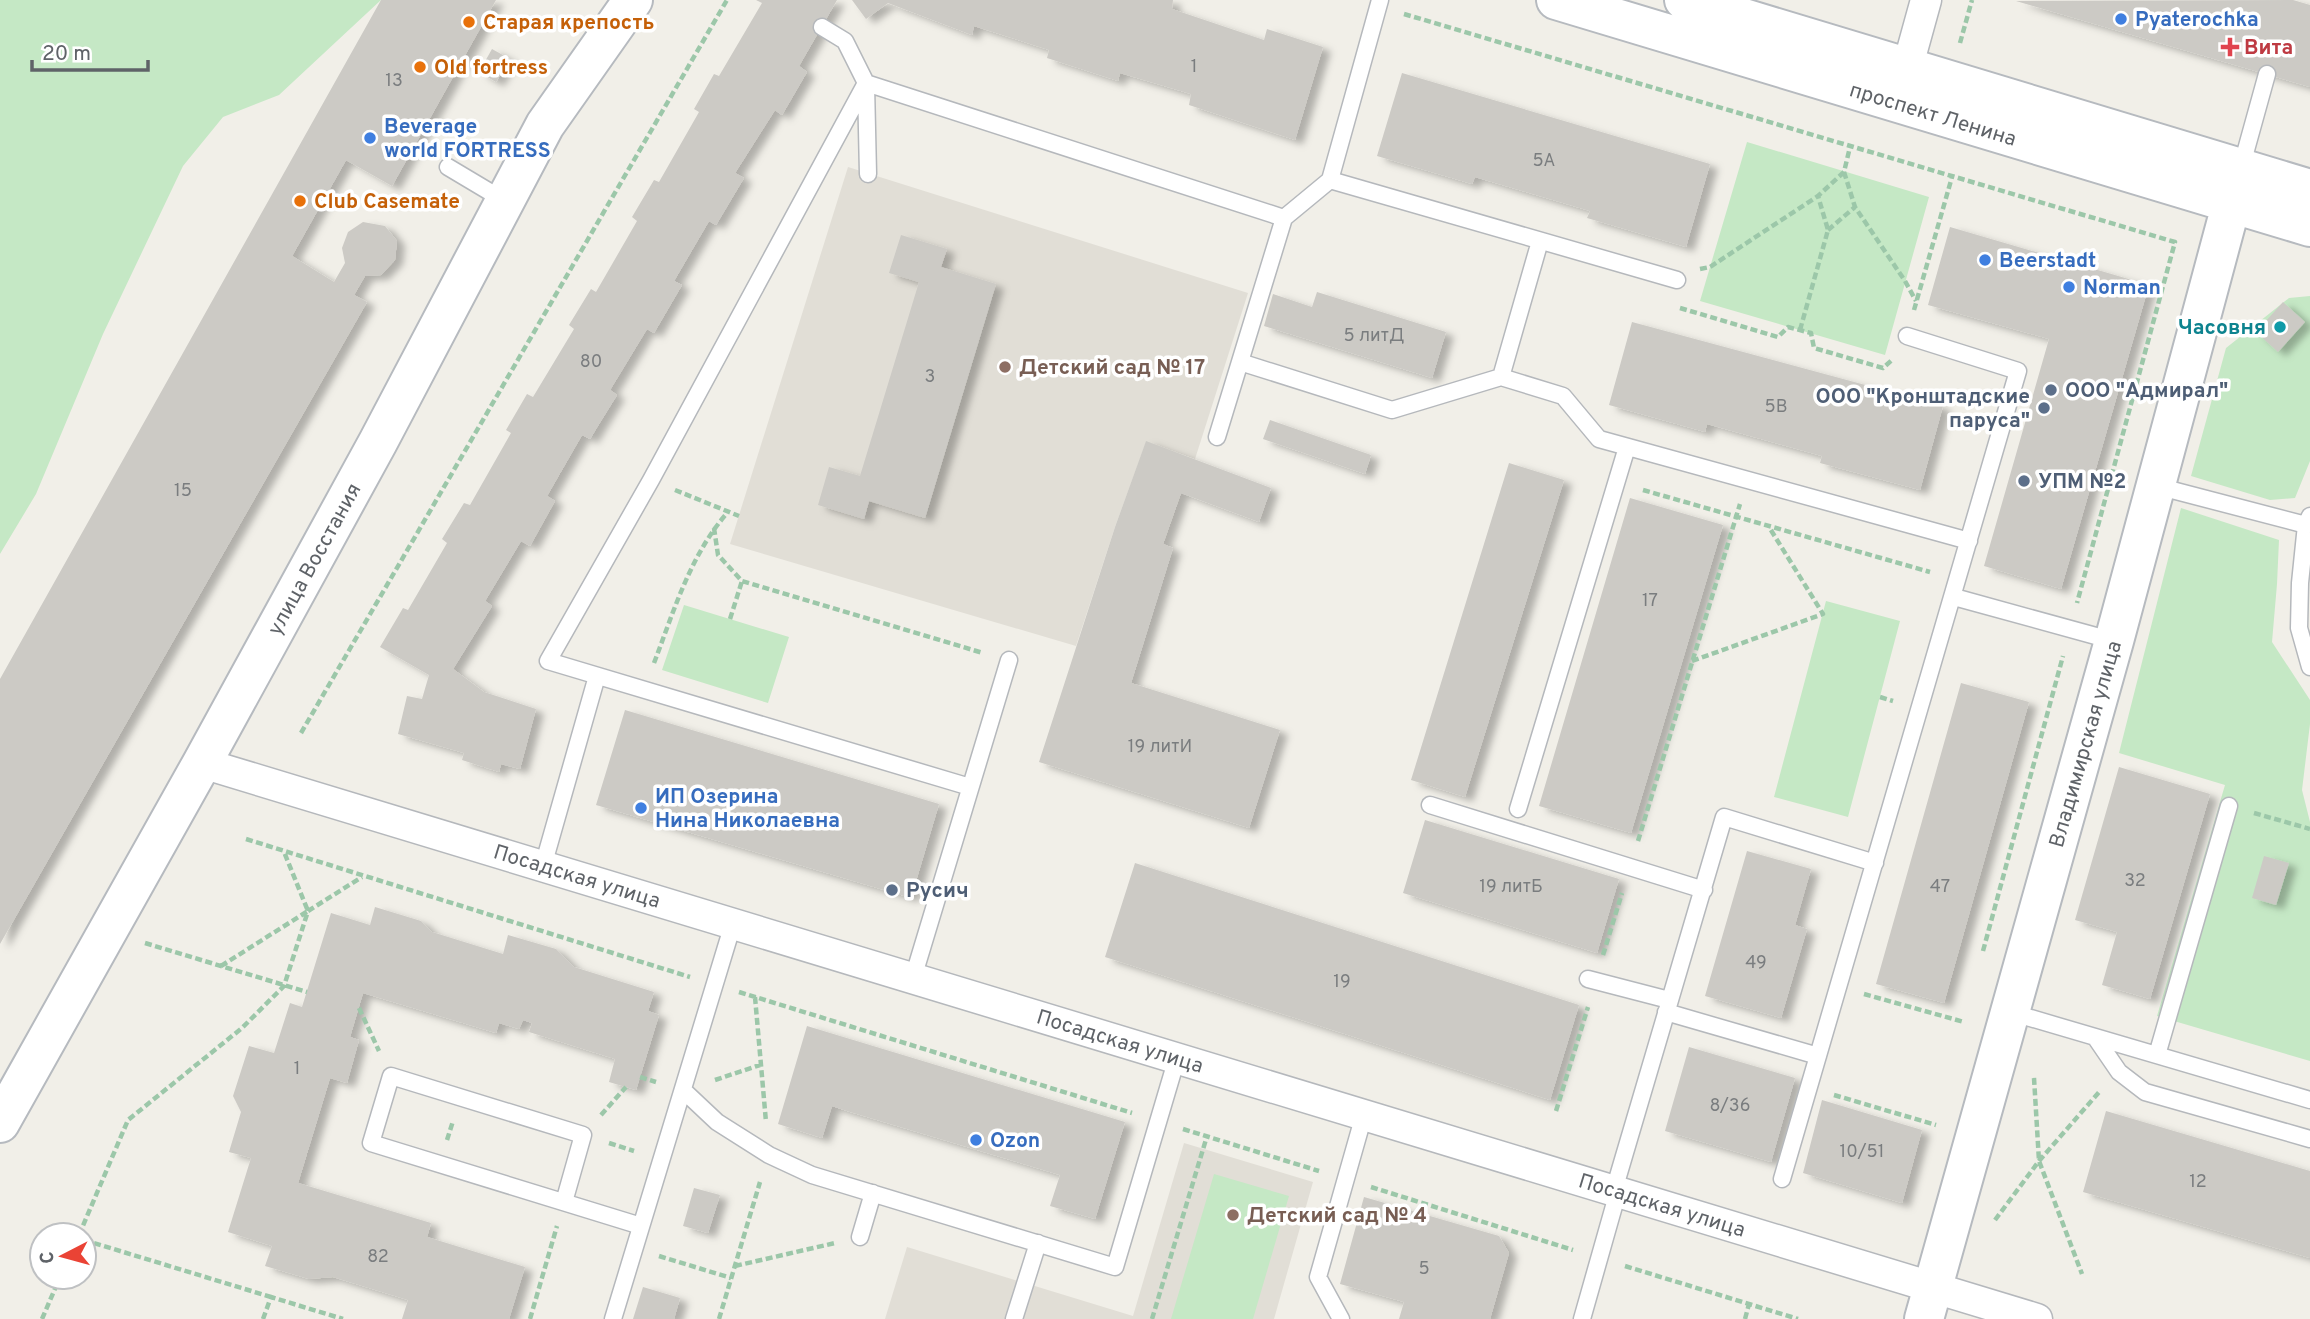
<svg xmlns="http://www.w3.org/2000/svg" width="2310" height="1319" font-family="Overpass,sans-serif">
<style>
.education{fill:#e1ded6}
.green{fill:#c5e8c5}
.building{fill:#cccac5;filter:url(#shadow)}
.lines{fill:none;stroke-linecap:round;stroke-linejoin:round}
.lane-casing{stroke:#b5b8bc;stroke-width:19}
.street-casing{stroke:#b5b8bc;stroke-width:33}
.secondary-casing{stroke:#b6babf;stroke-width:42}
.path{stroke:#9cc7a9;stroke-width:4.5;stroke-dasharray:7 3.5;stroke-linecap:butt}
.lane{stroke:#fff;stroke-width:16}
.street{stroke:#fff;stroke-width:30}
.secondary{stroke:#fff;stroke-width:38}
.shop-dot{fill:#3f7fe0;stroke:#fff;stroke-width:2.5}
.food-dot{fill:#e8710a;stroke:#fff;stroke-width:2.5}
.health-dot{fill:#e0444e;stroke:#fff;stroke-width:2.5}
.culture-dot{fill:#0f9aa8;stroke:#fff;stroke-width:2.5}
.education-dot{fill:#8d6e63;stroke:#fff;stroke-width:2.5}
.service-dot{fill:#5c6f8a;stroke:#fff;stroke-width:2.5}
.labels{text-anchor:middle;stroke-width:7;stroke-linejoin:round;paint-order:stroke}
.number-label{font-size:18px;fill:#7a7d7f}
.shop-label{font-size:21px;font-weight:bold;fill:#366cbe;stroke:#fff;text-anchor:start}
.food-label{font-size:21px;font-weight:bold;fill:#c56008;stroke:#fff;text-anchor:start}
.health-label{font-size:21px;font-weight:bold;fill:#be3a42;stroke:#fff;text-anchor:start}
.street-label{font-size:21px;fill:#5f6368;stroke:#fff}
.culture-label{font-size:21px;font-weight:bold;fill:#0d838f;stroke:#fff;text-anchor:end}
.education-label{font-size:21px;font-weight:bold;fill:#785e54;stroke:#fff;text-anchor:start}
.service-label{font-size:21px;font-weight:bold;fill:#4e5e75;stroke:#fff;text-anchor:start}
</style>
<defs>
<filter id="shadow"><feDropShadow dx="8" dy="4.5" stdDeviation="3.5" flood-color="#0004"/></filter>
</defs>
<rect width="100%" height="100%" fill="#f1efe8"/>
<path class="education" d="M 848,167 L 1248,293 L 1195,459 L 1146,442 L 1115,527 L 1076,646 L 730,544 Z
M 1184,1143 L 1313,1182 L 1274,1319 L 885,1319 L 907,1247 L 1133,1316 Z"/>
<path class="green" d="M 0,0 L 381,0 L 279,95 L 223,117 L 183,166 L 103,334 L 36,494 L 0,554 Z
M 1747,142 L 1929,197 L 1885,355 L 1700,301 Z
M 2310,296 L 2310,461 L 2295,498 L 2270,500 L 2191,476 L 2226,348 L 2289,298 Z
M 2181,508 L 2279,540 L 2277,584 L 2272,642 L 2310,700 L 2310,724 L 2302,790 L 2310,822 L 2310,1061 L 2157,1016 L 2225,785 L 2119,753 Z
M 1826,601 L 1900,621 L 1848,817 L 1774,797 Z
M 684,605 L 789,637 L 768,703 L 662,670 Z
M 1214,1174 L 1289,1196 L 1253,1319 L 1171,1319 Z"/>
<path class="building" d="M 381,0 L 496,0 L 392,186 L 346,160 L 292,256 L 334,282 L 345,263 L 342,248 L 348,232 L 363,222 L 385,226 L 397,241 L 395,260 L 381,275 L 365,276 L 354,295 L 367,302 L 0,944 L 0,679 Z
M 756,0 L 837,0 L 799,66 L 807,72 L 782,115 L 775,110 L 735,173 L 744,178 L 716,225 L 709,221 L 674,281 L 682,285 L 654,333 L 647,329 L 610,390 L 617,395 L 596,429 L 590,439 L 582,435 L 547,496 L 555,501 L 530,546 L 521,541 L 485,601 L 492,606 L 453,669 L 484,692 L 536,709 L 520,769 L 501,764 L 499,772 L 462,760 L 464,753 L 398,734 L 407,696 L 422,699 L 429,675 L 380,647 L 403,608 L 408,610 L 447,543 L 442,539 L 464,503 L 470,505 L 511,433 L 506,430 L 527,394 L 533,397 L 574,329 L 569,325 L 591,289 L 596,292 L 637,221 L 632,217 L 654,180 L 659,182 L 699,112 L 694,109 L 714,74 L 719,76 L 762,3 Z
M 852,0 L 1173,0 L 1172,9 L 1264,40 L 1267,29 L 1323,47 L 1295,140 L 1189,105 L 1191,94 L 1120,73 L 1118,81 L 1047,58 L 1049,50 L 974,26 L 972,35 L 888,3 L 866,19 Z
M 2293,0 L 2310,5 L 2310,87 L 2016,1 Z
M 492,49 L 510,59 L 496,82 L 479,72 Z
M 1402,73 L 1710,164 L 1686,247 L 1587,218 L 1590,211 L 1475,177 L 1472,184 L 1377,156 Z
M 1950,227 L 2149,285 L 2061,589 L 1984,566 L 2049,339 L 1928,305 Z
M 901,235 L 947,249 L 941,267 L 996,284 L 925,518 L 869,501 L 864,519 L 818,505 L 829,467 L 860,476 L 919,282 L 889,273 Z
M 1317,292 L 1446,332 L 1432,378 L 1264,326 L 1273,294 L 1312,307 Z
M 2283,302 L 2305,322 L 2278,352 L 2256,332 Z
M 1632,322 L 1943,406 L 1920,490 L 1820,463 L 1822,456 L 1768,441 L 1707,424 L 1705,432 L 1609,405 Z
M 1270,420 L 1371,455 L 1365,474 L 1263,439 Z
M 1146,441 L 1271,488 L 1259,522 L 1181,493 L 1163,544 L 1173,548 L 1131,683 L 1280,730 L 1249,828 L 1039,762 L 1115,527 Z
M 1509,463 L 1564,480 L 1465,797 L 1411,780 Z
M 1630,498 L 1723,525 L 1631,833 L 1539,806 Z
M 1961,683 L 2029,702 L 1944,1003 L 1876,984 Z
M 625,710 L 939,804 L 911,898 L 596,805 Z
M 2119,767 L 2210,794 L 2150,999 L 2102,985 L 2117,932 L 2075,920 Z
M 1425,820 L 1619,879 L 1597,953 L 1403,893 Z
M 1747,851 L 1811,869 L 1795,925 L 1807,929 L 1781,1018 L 1705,996 Z
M 2264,856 L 2289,863 L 2276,905 L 2252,898 Z
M 1135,863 L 1579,1005 L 1550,1100 L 1105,957 Z
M 375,907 L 421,921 L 432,932 L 503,954 L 508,935 L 556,949 L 574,967 L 654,992 L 648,1011 L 659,1015 L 636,1090 L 609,1082 L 615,1059 L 529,1032 L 532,1023 L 523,1020 L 519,1029 L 499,1023 L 496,1033 L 363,993 L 350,1037 L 359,1040 L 347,1083 L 330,1078 L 298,1183 L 431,1223 L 427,1237 L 525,1267 L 509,1319 L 402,1319 L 408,1300 L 333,1277 L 309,1279 L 265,1266 L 272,1246 L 228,1232 L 251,1158 L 229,1152 L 241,1112 L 233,1096 L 249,1046 L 274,1053 L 290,1003 L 302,1007 L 331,913 L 370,925 Z
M 807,1026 L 1125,1122 L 1095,1219 L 1050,1206 L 1060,1175 L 847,1111 L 832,1106 L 822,1138 L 778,1124 Z
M 1689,1047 L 1795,1078 L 1771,1162 L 1665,1131 Z
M 1822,1100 L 1922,1130 L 1902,1203 L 1803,1173 Z
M 2106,1111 L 2310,1171 L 2310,1258 L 2083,1192 Z
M 694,1188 L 720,1195 L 708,1233 L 683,1226 Z
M 1364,1197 L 1499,1236 L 1509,1253 L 1490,1319 L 1399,1319 L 1404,1302 L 1340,1284 Z
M 643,1287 L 680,1298 L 674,1319 L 633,1319 Z"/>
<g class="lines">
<g class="lane-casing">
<path id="lane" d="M 822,27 L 845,41 L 866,83 L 1284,218
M 866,83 L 651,480 L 548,661 L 970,787
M 866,85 L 868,174
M 448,167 L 505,201
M 2241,168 L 2267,74
M 1330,180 L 1677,280
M 1240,362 L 1392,410 L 1501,377 L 1563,396 L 1599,439 L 1969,541
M 1501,377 L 1540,241
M 1217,437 L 1284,218 L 1330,180 L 1380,0
M 2155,484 L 2172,490 L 2306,525 L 2310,516
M 2306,525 L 2300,583 L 2299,628 L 2310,667
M 1954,597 L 2114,641
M 1430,805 L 1704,890
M 1518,809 L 1627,447
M 543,866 L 597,676
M 913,978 L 1009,660
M 1588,979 L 1669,1000
M 1666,1012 L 1818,1056
M 2010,1012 L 2310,1100
M 2095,1037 L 2119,1072 L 2145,1092 L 2310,1139
M 2157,1055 L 2229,806
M 683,1090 L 717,1122 L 769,1155 L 812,1175 L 1115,1267 L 1177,1058
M 1782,1179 L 2018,371 L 1907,336
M 1614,1190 L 1724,817 L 1875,863
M 564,1202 L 583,1135 L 391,1076 L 371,1143 L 641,1226
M 860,1237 L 873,1193
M 613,1319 L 733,924
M 1014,1319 L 1038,1243
M 1341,1319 L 1318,1277 L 1364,1115
M 1582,1319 L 1618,1192"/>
</g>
<g class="street-casing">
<path id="street" d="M 1902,87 L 1926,0
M 202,763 L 2037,1319"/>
</g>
<g class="secondary-casing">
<path id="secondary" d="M 1556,0 L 2310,227
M 1684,0 L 2310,189
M 0,1123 L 202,763 L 378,442 L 545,125 L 633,0
M 1924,1319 L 2114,641 L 2241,168"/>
</g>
<path class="path" d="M 1404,14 L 2175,242 L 2077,603
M 1960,43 L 1972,0
M 1844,172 L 1855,207 L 1905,281 L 1916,301
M 1828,230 L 1855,207
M 1700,269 L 1710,267 L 1818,196
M 1680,308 L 1778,337 L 1788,327 L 1811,333 L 1814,348 L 1883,368 L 1893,359
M 1914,310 L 1952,177
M 1800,330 L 1828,230 L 1818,196 L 1844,172 L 1850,147
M 675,490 L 739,516
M 1643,490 L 1930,572
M 714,528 L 718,555 L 742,581 L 983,653
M 730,619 L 742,581
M 1692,661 L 1823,614 L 1769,527
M 654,663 C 674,611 690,555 728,512
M 1880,697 L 1893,701
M 301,733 L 727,0
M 2254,813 L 2310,829
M 246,839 L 690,977
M 1638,841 L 1740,504
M 145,943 L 307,992
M 1983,951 L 2063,656
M 1603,955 L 1622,893
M 221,966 L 308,911 L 284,852
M 739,992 L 1132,1113
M 1864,994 L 1964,1022
M 755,997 L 766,1122
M 359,1008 L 379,1051
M 640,1077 L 656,1082
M 2034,1078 L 2039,1161 L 2082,1274
M 715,1080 L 760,1065
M 1834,1095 L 1936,1125
M 1556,1111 L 1588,1007
M 601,1115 L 626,1087
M 1183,1129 L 1319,1171
M 447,1140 L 453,1121
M 609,1143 L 634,1151
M 1371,1187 L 1573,1250
M 1995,1220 L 2039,1161 L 2100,1091
M 79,1235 L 128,1120 L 242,1028 L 284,986 L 308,911 L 362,877
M 84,1240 L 271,1297
M 659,1256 L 731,1278
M 735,1266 L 835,1243
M 1625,1266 L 1798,1319
M 42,1319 L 60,1277
M 263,1319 L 271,1297 L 343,1319
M 530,1319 L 557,1226
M 719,1319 L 760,1182
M 1152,1319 L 1207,1136
M 1745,1319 L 1749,1304"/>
<use href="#lane" class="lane"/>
<use href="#street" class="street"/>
<use href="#secondary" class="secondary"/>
</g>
<g class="shop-dot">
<circle cx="2121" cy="19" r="7"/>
<circle cx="370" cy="138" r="7"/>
<circle cx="1985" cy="260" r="7"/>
<circle cx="2069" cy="287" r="7"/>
<circle cx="641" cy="808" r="7"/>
<circle cx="976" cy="1140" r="7"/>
</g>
<g class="food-dot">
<circle cx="469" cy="22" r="7"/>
<circle cx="420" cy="67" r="7"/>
<circle cx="300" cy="201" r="7"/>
</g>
<path class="health-dot" d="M2226.5 36.5h7v7h7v7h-7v7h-7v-7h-7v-7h7z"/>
<circle class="culture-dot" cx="2280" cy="327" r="7"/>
<g class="education-dot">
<circle cx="1005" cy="367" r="7"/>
<circle cx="1233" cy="1215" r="7"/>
</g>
<g class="service-dot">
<circle cx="2051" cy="390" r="7"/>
<circle cx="2044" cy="408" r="7"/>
<circle cx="2024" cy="481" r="7"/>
<circle cx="892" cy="890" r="7"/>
</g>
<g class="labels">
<g class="number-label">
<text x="1194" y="72">1</text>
<text x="394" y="86">13</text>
<text x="1544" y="166">5А</text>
<text x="1374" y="341">5 литД</text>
<text x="591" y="367">80</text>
<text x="930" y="382">3</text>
<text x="1776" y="412">5В</text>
<text x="183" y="496">15</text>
<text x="1650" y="606">17</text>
<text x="1160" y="752">19 литИ</text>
<text x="2135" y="886">32</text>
<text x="1511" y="892">19 литБ</text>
<text x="1940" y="892">47</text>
<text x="1756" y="968">49</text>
<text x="1342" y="987">19</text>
<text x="297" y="1074">1</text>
<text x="1730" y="1111">8/36</text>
<text x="1862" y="1157">10/51</text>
<text x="2198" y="1187">12</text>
<text x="378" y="1262">82</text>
<text x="1424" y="1274">5</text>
</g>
<g class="shop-label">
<text x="2135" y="26">Pyaterochka</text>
<text x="384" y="133">Beverage<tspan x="384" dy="24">world FORTRESS</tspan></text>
<text x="1999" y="267">Beerstadt</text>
<text x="2083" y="294">Norman</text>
<text x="655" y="803">ИП Озерина<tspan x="655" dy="24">Нина Николаевна</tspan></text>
<text x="990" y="1147">Ozon</text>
</g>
<g class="food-label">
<text x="483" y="29">Старая крепость</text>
<text x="434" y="74">Old fortress</text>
<text x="314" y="208">Club Casemate</text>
</g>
<g class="health-label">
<text x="2244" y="54">Вита</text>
</g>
<g class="street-label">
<text transform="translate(1933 114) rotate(17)" y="7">проспект Ленина</text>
<text transform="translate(314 559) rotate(-61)" y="7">улица Восстания</text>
<text transform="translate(2085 744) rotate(-74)" y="7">Владимирская улица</text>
<text transform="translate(577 876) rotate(17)" y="7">Посадская улица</text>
<text transform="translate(1120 1041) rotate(17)" y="7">Посадская улица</text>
<text transform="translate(1662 1205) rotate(17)" y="7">Посадская улица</text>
</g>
<g class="culture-label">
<text x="2266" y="334">Часовня</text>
</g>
<g class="education-label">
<text x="1019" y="374">Детский сад № 17</text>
<text x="1247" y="1222">Детский сад № 4</text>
</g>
<g class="service-label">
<text x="2065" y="397">ООО "Адмирал"</text>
<text x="2030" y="403" text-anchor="end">ООО "Кронштадские<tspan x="2030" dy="24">паруса"</tspan></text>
<text x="2038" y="488">УПМ №2</text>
<text x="906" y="897">Русич</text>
</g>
</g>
<g transform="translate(63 1256) rotate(264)"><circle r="33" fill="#ffffff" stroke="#bfc1c3" stroke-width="2"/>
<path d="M0-5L12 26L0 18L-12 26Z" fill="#ea4335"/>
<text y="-10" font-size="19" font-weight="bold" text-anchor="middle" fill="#5f6368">С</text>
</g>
<path d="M32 60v10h116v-10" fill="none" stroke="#5f6368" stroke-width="3.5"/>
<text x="42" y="60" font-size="21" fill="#5f6368" stroke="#ffffff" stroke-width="5" paint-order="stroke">20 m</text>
</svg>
